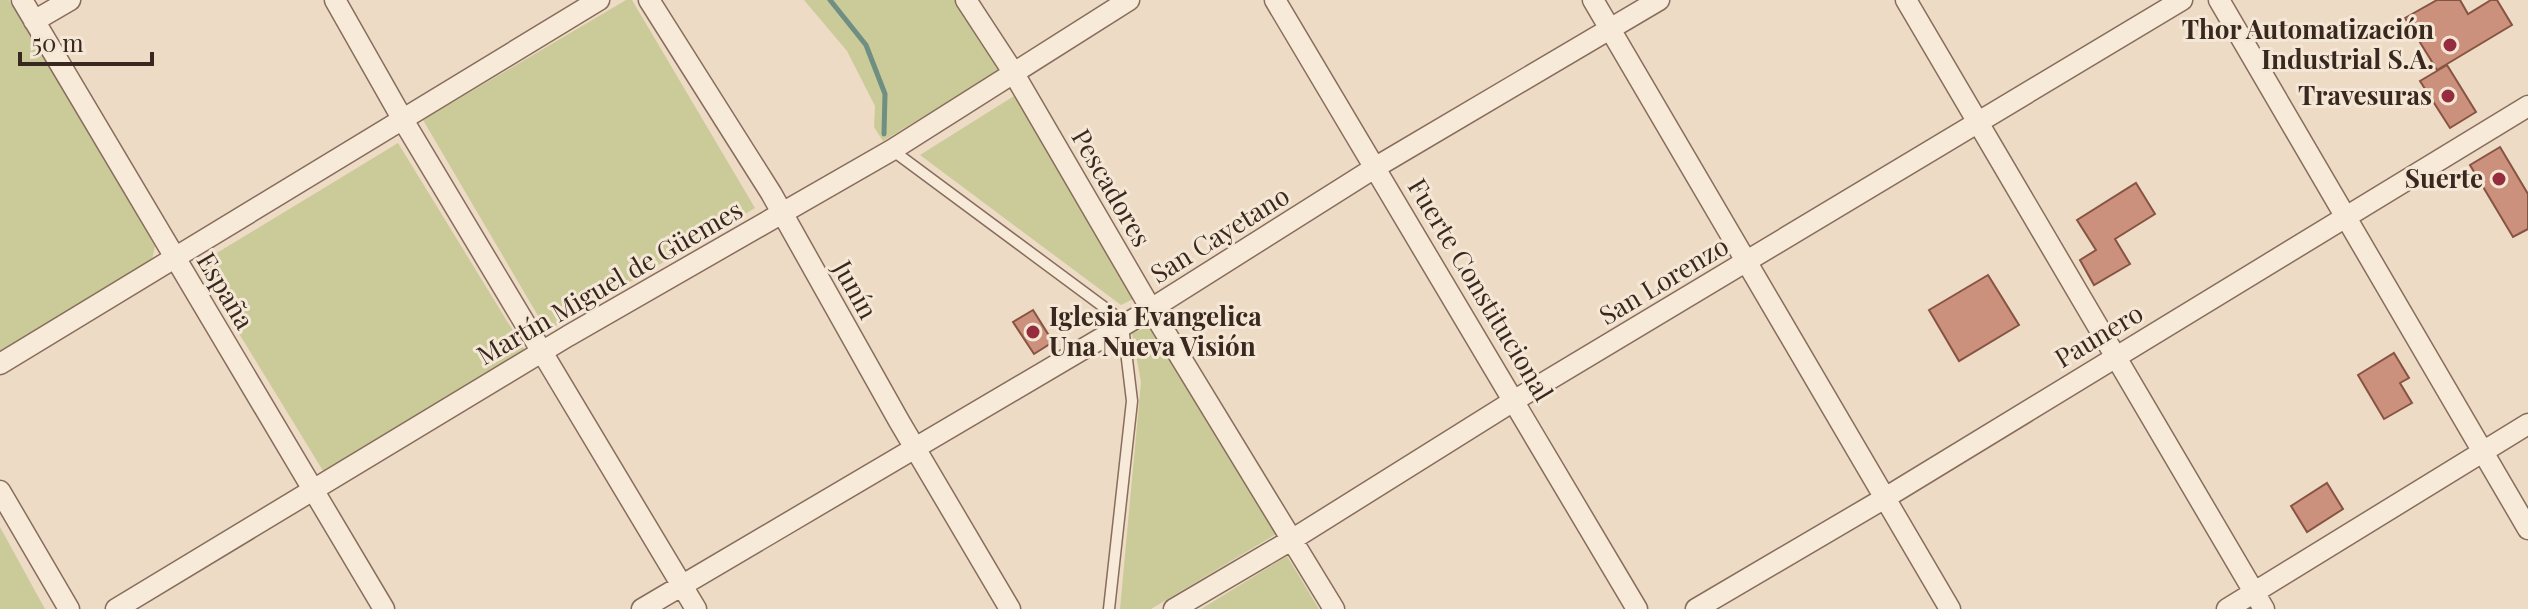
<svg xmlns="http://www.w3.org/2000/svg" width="2528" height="609" font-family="'Playfair Display',serif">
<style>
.green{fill:#cbca99}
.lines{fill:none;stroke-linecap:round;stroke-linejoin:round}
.stream{stroke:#6e8f82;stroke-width:5}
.building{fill:#cb917c;stroke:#875342;stroke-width:2}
.service-casing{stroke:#886d5c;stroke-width:13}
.minor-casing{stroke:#886d5c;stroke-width:23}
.service{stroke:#f8ead9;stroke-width:10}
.minor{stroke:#f8ead9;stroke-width:20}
.poi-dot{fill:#962d3e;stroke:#f5e7d5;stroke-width:3}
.labels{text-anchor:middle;stroke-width:6;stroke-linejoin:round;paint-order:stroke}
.poi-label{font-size:26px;font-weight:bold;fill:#39281f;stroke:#f5e7d5;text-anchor:end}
.street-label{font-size:26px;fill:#39281f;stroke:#f5e7d5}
</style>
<rect width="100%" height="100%" fill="#eddbc5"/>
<path class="green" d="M 0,0 L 9,0 L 155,246 L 151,265 L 0,354 Z
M 626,0 L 632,0 L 755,208 L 547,331 L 423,120 Z
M 804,0 L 957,0 L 1000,70 L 883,141 L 874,127 L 875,106 L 847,51 Z
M 1014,96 L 1135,298 L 1121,305 L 920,155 Z
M 398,143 L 526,352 L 325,474 L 197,265 Z
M 1150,326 L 1278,533 L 1151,609 L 1120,609 L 1141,382 L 1132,333 Z
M 0,527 L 45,609 L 0,609 Z
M 1287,556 L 1319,609 L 1201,609 Z"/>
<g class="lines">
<path class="stream" d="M 830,0 L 866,45 L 885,94 L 884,134"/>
</g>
<path class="building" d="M 2437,0 L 2460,0 L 2468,14 L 2491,0 L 2497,0 L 2512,25 L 2437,70 L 2405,18 Z
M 2447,65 L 2476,112 L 2450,128 L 2420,81 Z
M 2500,147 L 2528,194 L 2528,229 L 2513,237 L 2470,165 Z
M 2136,183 L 2155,214 L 2115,239 L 2130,264 L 2094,285 L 2080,260 L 2096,250 L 2077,220 Z
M 1988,275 L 2019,325 L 1959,361 L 1929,310 Z
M 1033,310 L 1053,342 L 1034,354 L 1013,322 Z
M 2394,353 L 2409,378 L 2400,383 L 2412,403 L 2384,419 L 2358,375 Z
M 2327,483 L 2343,509 L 2307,532 L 2291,506 Z"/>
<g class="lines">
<g class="service-casing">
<path id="service" d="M 892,150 L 1116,316 L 1123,326 L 1132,401 L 1109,609"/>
</g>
<g class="minor-casing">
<path id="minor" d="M 22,0 L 384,609
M 335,0 L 403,120 L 696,609
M 649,0 L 771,193 L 899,421 L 1010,609
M 966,0 L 1013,72 L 1151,309 L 1334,609
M 1275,0 L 1637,609
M 1593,0 L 1950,609
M 1906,0 L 2264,609
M 2219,0 L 2528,529
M 34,21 L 70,0
M 0,364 L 599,0
M 0,491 L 69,609
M 116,609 L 568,336 L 892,150 L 1129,0
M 642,609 L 1151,309 L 1376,167 L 1659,0
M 1174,609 L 1293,539 L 1515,400 L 2182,0
M 1696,609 L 1885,498 L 2528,106
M 2227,609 L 2528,424"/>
</g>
<use href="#service" class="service"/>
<use href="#minor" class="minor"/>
</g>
<g class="poi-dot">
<circle cx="2450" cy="45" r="8"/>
<circle cx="2448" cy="96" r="8"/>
<circle cx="2499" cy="179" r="8"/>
<circle cx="1033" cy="332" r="8"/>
</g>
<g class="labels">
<g class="poi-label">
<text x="2434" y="39">Thor Automatización<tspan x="2434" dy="30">Industrial S.A.</tspan></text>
<text x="2432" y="105">Travesuras</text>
<text x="2483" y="188">Suerte</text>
<text x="1049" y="326" text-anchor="start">Iglesia Evangelica<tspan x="1049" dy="30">Una Nueva Visión</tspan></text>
</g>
<g class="street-label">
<text transform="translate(1111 188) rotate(60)" y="9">Pescadores</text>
<text transform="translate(1220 235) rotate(-32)" y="9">San Cayetano</text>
<text transform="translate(1664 281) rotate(-31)" y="9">San Lorenzo</text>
<text transform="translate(610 283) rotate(-30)" y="9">Martín Miguel de Güemes</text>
<text transform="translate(855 290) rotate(61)" y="9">Junín</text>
<text transform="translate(1480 290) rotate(59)" y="9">Fuerte Constitucional</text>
<text transform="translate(225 291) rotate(59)" y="9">España</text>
<text transform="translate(2099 336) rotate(-31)" y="9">Paunero</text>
</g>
</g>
<path d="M20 52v12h132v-12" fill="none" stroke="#39281f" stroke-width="4"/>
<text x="32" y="52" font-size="24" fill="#39281f" stroke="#f5e7d5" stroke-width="6" paint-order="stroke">50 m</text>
</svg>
